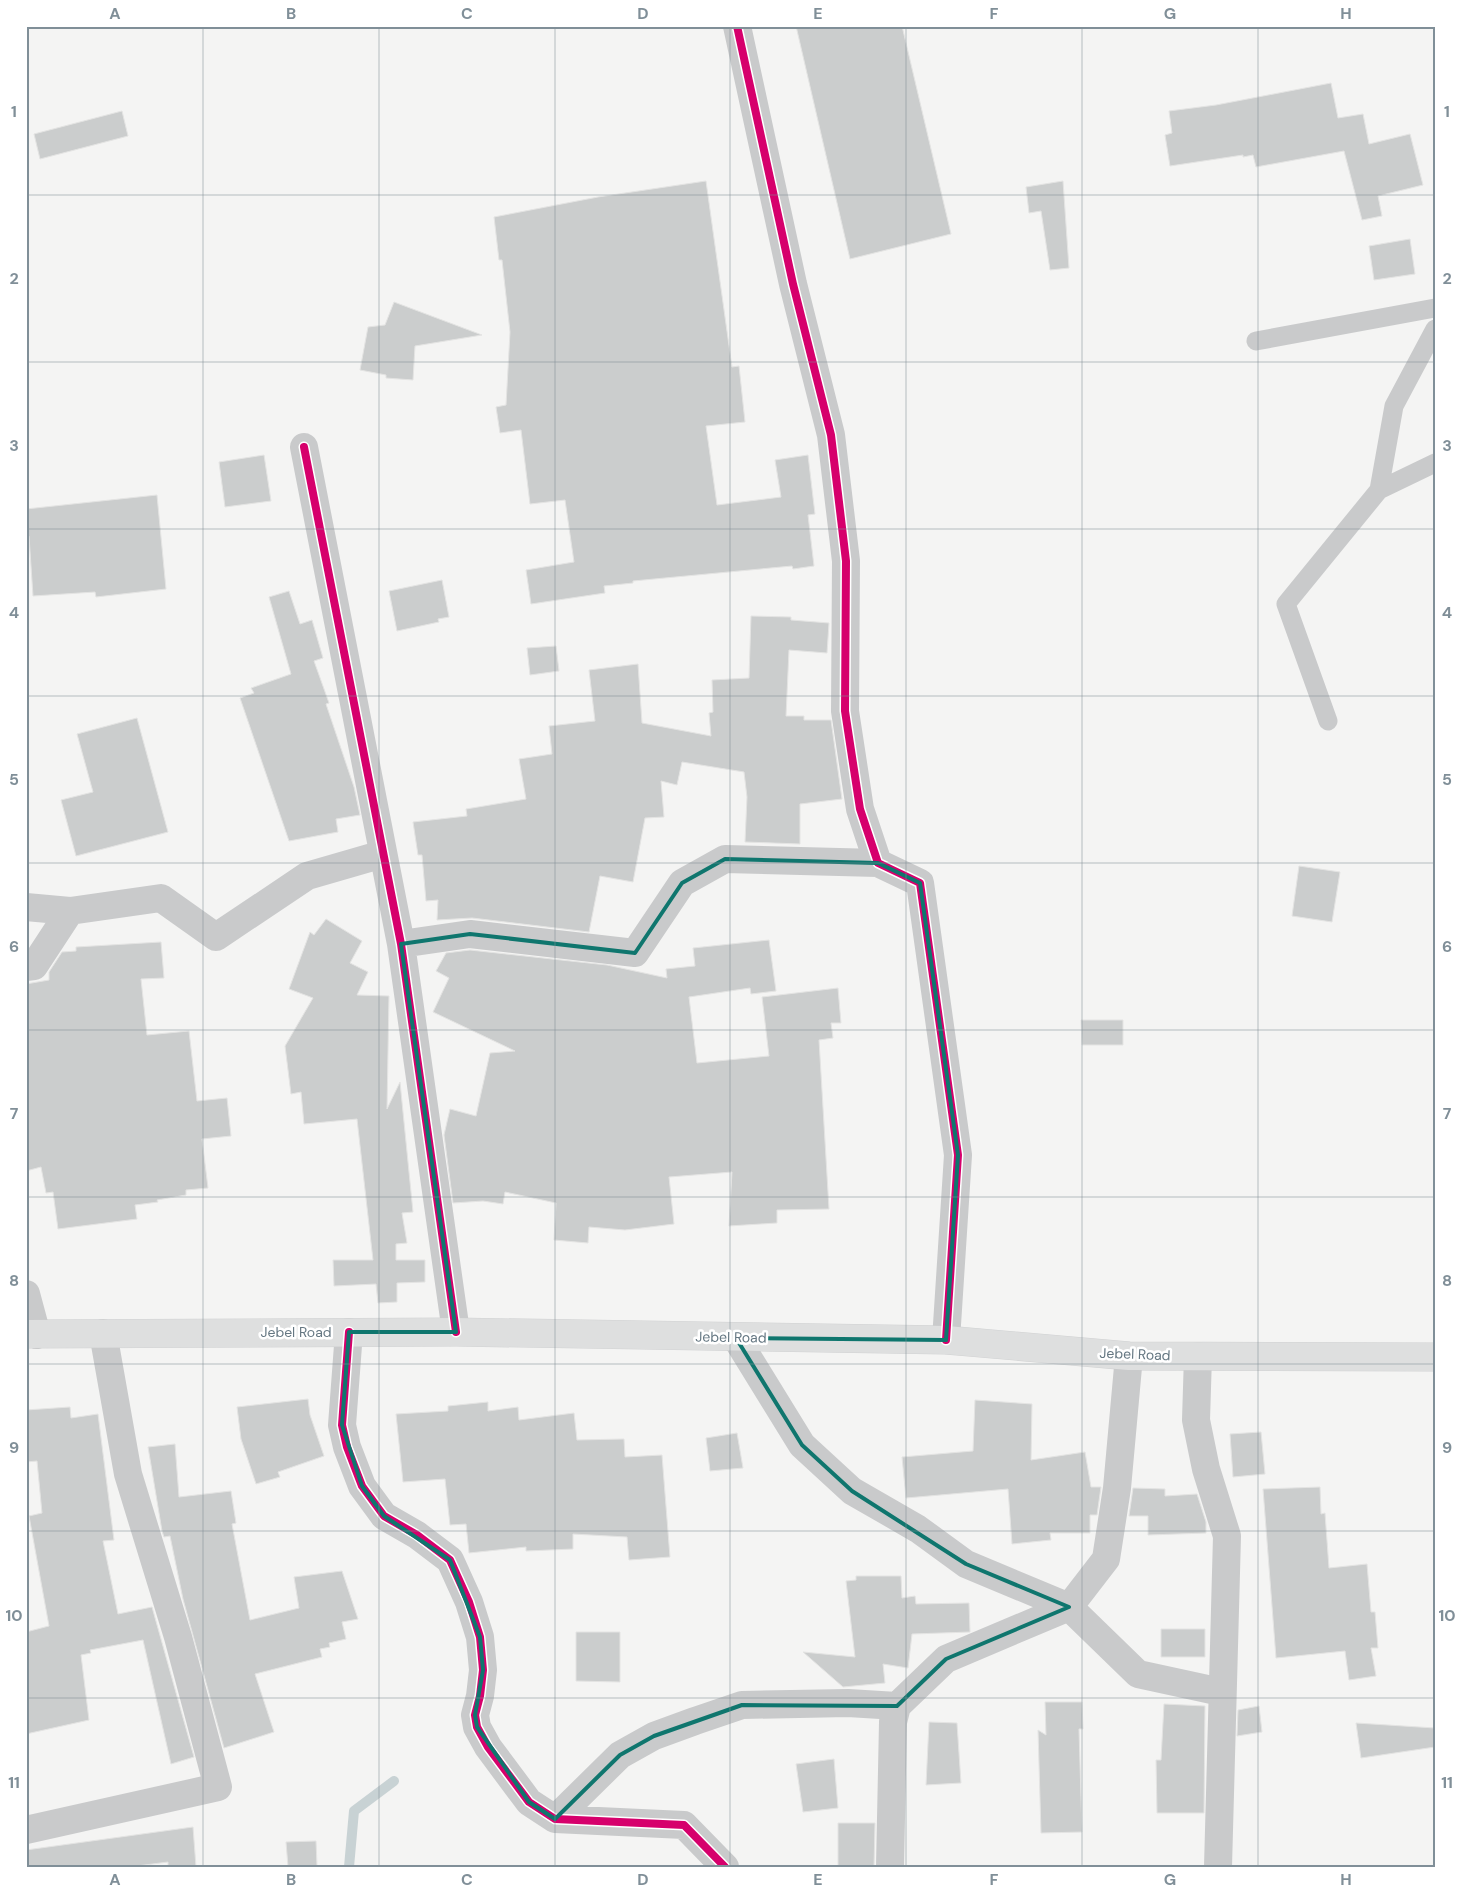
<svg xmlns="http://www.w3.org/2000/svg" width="1461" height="1893" font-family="'DM Sans',sans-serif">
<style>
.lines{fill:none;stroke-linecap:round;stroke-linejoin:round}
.stream{stroke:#c8d2d4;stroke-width:10}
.building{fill:#cbcdcd;stroke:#e4e4e3}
.secondary-casing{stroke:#d1d2d3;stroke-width:29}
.lane{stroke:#c9cacb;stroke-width:19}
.street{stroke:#c9cacb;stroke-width:28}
.secondary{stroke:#dedfdf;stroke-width:28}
.cycleway-casing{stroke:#fff;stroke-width:11}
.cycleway{stroke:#d6006c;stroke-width:8}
.marked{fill:none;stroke:#0f766e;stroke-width:4;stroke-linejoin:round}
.grid{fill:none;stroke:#808f98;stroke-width:1;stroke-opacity:0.55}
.labels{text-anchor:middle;stroke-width:5;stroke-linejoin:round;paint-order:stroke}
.street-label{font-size:14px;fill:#657782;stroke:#fff}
.neatline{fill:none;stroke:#808f98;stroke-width:2}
.grid-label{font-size:16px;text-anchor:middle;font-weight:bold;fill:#808f98}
</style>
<rect width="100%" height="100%" fill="#f4f4f3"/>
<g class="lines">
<path class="stream" d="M 349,1867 L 354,1811 L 394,1781"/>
</g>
<path class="building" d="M 796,26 L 902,26 L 951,234 L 850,259 Z
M 1331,83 L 1338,118 L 1363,114 L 1369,144 L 1410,134 L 1423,185 L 1378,196 L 1382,216 L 1362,220 L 1344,151 L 1256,167 L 1253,155 L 1243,157 L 1243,155 L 1170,166 L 1165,135 L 1172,133 L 1169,111 L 1216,105 Z
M 122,111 L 128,136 L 40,159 L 34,134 Z
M 706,181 L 732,367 L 739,366 L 745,422 L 706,426 L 717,505 L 781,497 L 775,460 L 808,455 L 815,514 L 808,515 L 814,566 L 793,569 L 792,566 L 633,581 L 633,583 L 604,586 L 605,593 L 531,604 L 526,570 L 574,562 L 565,500 L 530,504 L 521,430 L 500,433 L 496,407 L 506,405 L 510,332 L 502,260 L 499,260 L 494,217 L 598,197 Z
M 1063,181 L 1069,268 L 1050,270 L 1041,211 L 1029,213 L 1026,187 Z
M 1410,239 L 1415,274 L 1374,280 L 1369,246 Z
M 394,302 L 482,335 L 415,346 L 413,380 L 386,378 L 386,375 L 360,370 L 368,327 L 385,325 Z
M 264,455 L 271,501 L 225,507 L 219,462 Z
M 157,495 L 166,589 L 96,597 L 95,592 L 33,596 L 29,536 L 26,536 L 26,509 Z
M 442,580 L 449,617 L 438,619 L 439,622 L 397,631 L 389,591 Z
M 289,591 L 300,624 L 312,620 L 323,658 L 314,661 L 329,703 L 326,704 L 354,787 L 360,815 L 336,819 L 338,832 L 289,841 L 240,698 L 254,693 L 251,688 L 291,674 L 269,597 Z
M 751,616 L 791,617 L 791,620 L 829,623 L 827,653 L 789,650 L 786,716 L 804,716 L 804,720 L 831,720 L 842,799 L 800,804 L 800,844 L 745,842 L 747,797 L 744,772 L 682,762 L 677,785 L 661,781 L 664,817 L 645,818 L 633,882 L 600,876 L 589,932 L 472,918 L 437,920 L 438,900 L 426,901 L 422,855 L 418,855 L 413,822 L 467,816 L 466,809 L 526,799 L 519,759 L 552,754 L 549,726 L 595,721 L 589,670 L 638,664 L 642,723 L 711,736 L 709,713 L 713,712 L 712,680 L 749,678 Z
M 556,646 L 559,671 L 530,675 L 527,648 Z
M 137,718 L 168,832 L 76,856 L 61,800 L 93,792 L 77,734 Z
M 1299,866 L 1340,872 L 1332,922 L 1292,916 Z
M 326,919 L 362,941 L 350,963 L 368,972 L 357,995 L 389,996 L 387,1109 L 400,1082 L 413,1212 L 402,1213 L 407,1243 L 396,1244 L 396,1260 L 425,1260 L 425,1282 L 397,1283 L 397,1302 L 378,1303 L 376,1284 L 334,1286 L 333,1260 L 373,1260 L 357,1119 L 304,1124 L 301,1092 L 291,1094 L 285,1046 L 313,998 L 289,989 L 310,932 L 314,935 Z
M 769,940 L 776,991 L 751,994 L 750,988 L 689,997 L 697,1063 L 769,1056 L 762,997 L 838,988 L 841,1023 L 831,1023 L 833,1038 L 819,1040 L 829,1209 L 777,1210 L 777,1223 L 729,1226 L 732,1172 L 669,1177 L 674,1224 L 625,1230 L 589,1227 L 588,1243 L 554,1240 L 556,1203 L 505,1192 L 503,1204 L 483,1201 L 453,1203 L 444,1135 L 450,1109 L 476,1116 L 490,1053 L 515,1051 L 433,1012 L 449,978 L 436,971 L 446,953 L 470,950 L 607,965 L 667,978 L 666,969 L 695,966 L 693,948 Z
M 161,942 L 164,978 L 141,979 L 147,1035 L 189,1031 L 197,1101 L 227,1098 L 231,1136 L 202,1139 L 208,1188 L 186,1190 L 186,1195 L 157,1200 L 158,1202 L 135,1205 L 137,1219 L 58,1229 L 53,1192 L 46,1193 L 41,1167 L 26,1171 L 26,984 L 49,980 L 49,972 L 62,952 L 76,951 L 76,947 Z
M 1081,1020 L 1123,1020 L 1123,1045 L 1082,1045 Z
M 308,1399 L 310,1415 L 324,1456 L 278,1472 L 280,1477 L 256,1484 L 241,1439 L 237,1407 Z
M 975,1400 L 1032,1404 L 1031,1460 L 1085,1452 L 1091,1487 L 1101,1487 L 1097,1515 L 1090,1515 L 1090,1533 L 1050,1533 L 1051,1540 L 1012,1544 L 1008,1489 L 906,1498 L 902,1457 L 973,1451 Z
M 488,1402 L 488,1411 L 518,1407 L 519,1420 L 574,1413 L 577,1440 L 624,1439 L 625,1457 L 662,1455 L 670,1557 L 629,1560 L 627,1537 L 573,1534 L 573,1549 L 526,1551 L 526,1547 L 469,1553 L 466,1524 L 450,1525 L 445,1479 L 403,1482 L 396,1414 L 448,1411 L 448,1406 Z
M 70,1407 L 71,1418 L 98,1414 L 114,1540 L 103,1541 L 118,1614 L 152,1607 L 194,1757 L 171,1764 L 143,1640 L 90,1650 L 91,1653 L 81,1655 L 89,1720 L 26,1734 L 26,1632 L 49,1626 L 29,1516 L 42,1513 L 37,1461 L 26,1462 L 26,1410 Z
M 1261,1432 L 1265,1474 L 1233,1477 L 1230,1434 Z
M 737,1433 L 743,1468 L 710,1471 L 706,1438 Z
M 175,1444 L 179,1497 L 231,1491 L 236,1523 L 232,1524 L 250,1620 L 299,1608 L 294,1577 L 342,1571 L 358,1619 L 342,1622 L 346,1639 L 329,1643 L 330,1647 L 320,1649 L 322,1657 L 255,1674 L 274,1732 L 224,1748 L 183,1599 L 170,1536 L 164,1537 L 162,1531 L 148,1447 Z
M 1320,1487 L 1321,1514 L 1325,1513 L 1329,1568 L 1367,1564 L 1371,1612 L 1375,1612 L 1378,1648 L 1371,1648 L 1376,1676 L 1349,1680 L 1345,1651 L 1276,1658 L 1263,1489 Z
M 1133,1488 L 1165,1489 L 1165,1496 L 1197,1494 L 1206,1522 L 1206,1533 L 1148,1535 L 1148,1516 L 1129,1516 Z
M 856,1576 L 901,1576 L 902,1598 L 915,1596 L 916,1604 L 969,1603 L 970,1632 L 912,1634 L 908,1668 L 883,1664 L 885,1683 L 843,1687 L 803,1652 L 855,1657 L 846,1581 L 856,1580 Z
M 1161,1629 L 1205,1629 L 1205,1657 L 1161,1657 Z
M 576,1632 L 620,1632 L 620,1682 L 576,1681 Z
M 1045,1702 L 1082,1702 L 1083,1729 L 1079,1729 L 1082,1832 L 1041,1833 L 1038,1730 L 1046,1735 Z
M 1164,1704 L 1205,1706 L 1204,1813 L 1157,1813 L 1156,1760 L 1161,1760 Z
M 1259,1706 L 1262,1732 L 1237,1736 L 1238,1710 Z
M 929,1722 L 957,1723 L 961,1783 L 926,1785 Z
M 1356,1723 L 1435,1728 L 1435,1747 L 1361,1758 Z
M 834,1759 L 838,1808 L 803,1812 L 796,1764 Z
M 838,1823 L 875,1823 L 874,1867 L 838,1867 Z
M 193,1827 L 196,1867 L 168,1867 L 168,1862 L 129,1867 L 27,1867 L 26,1850 Z
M 316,1841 L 317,1866 L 288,1867 L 286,1842 Z"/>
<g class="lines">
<g class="secondary-casing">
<path id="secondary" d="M 26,1334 L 456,1332 L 946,1340 L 1129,1356 L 1435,1357"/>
</g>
<path class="lane" d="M 1256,341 L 1435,308
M 1379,490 L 1394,406 L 1435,329
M 1328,721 L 1286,604 L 1379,490 L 1435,463"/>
<path class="street" d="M 737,26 L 793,284 L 831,435 L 846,561 L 845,711 L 860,809 L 878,863 L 920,883 L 958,1155 L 946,1340
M 304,447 L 401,944 L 456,1332
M 26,907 L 70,911 L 161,898 L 216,937 L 307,876 L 383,854
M 401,944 L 470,934 L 635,953 L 682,883 L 725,859 L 878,863
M 26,967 L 34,966 L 70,911
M 26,1294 L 37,1335
M 349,1332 L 342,1425 L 347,1447 L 362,1486 L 384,1516 L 417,1535 L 450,1560 L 469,1602 L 480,1637 L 483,1670 L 480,1696 L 475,1715 L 477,1727 L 488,1747 L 529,1802 L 555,1819 L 684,1825 L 725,1867
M 736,1338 L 802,1445 L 852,1491 L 918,1529 L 966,1564 L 1069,1607 L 1138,1674 L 1221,1692
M 1198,1356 L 1196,1420 L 1206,1469 L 1227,1536 L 1218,1867
M 555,1819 L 620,1755 L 654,1736 L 695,1721 L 742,1705 L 848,1703 L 897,1706
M 26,1830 L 218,1787 L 178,1637 L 128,1474 L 103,1333
M 890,1867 L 893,1722 L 897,1706 L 946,1659 L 1069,1607 L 1106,1559 L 1117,1488 L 1129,1356"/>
<use href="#secondary" class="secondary"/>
<g class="cycleway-casing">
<path id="cycleway" d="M 737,26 L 793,284 L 831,435 L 846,561 L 845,711 L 860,809 L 878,863 L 920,883 L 958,1155 L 946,1340
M 304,447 L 401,944 L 456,1332
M 349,1332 L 342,1425 L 347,1447 L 362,1486 L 384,1516 L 417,1535 L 450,1560 L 469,1602 L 480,1637 L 483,1670 L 480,1696 L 475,1715 L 477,1727 L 488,1747 L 529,1802 L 555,1819 L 684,1825 L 725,1867"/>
</g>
<use href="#cycleway" class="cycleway"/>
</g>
<path class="marked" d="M 725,859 L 878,863 L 920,883 L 958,1155 L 946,1340 L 736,1338 L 802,1445 L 852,1491 L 966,1564 L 1069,1607 L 946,1659 L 897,1706 L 742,1705 L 654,1736 L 620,1755 L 555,1819 L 529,1802 L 477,1727 L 475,1715 L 483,1670 L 480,1637 L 450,1560 L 384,1516 L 362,1486 L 342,1425 L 349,1332 L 456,1332 L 401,944 L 470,934 L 635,953 L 682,883 Z"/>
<path class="grid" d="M 203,26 L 203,1867M 379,26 L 379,1867M 555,26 L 555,1867M 730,26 L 730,1867M 906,26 L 906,1867M 1082,26 L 1082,1867M 1258,26 L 1258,1867M 26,195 L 1435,195M 26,362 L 1435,362M 26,529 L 1435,529M 26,696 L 1435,696M 26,863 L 1435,863M 26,1030 L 1435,1030M 26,1197 L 1435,1197M 26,1364 L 1435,1364M 26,1531 L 1435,1531M 26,1698 L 1435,1698"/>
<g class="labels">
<g class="street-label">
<text x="296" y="1337">Jebel Road</text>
<text transform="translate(731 1337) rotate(1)" y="5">Jebel Road</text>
<text transform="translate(1135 1354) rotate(2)" y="5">Jebel Road</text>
</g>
</g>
<rect width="1461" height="1893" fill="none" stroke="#ffffff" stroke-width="55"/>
<rect x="28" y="28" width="1406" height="1838" class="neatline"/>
<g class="grid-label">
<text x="115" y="19">A</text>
<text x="291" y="19">B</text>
<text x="467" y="19">C</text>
<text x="643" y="19">D</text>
<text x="818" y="19">E</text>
<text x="994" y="19">F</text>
<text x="1170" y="19">G</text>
<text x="1346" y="19">H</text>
<text x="14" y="117">1</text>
<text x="1447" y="117">1</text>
<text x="14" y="284">2</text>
<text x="1447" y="284">2</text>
<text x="14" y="451">3</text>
<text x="1447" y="451">3</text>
<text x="14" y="618">4</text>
<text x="1447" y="618">4</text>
<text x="14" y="785">5</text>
<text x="1447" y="785">5</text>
<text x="14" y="952">6</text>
<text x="1447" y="952">6</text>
<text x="14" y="1119">7</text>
<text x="1447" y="1119">7</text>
<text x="14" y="1286">8</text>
<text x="1447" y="1286">8</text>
<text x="14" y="1453">9</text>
<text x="1447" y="1453">9</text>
<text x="14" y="1621">10</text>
<text x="1447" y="1621">10</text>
<text x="14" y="1788">11</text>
<text x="1447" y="1788">11</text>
<text x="115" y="1885">A</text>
<text x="291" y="1885">B</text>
<text x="467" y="1885">C</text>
<text x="643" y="1885">D</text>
<text x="818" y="1885">E</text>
<text x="994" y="1885">F</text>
<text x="1170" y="1885">G</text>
<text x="1346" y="1885">H</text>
</g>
</svg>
